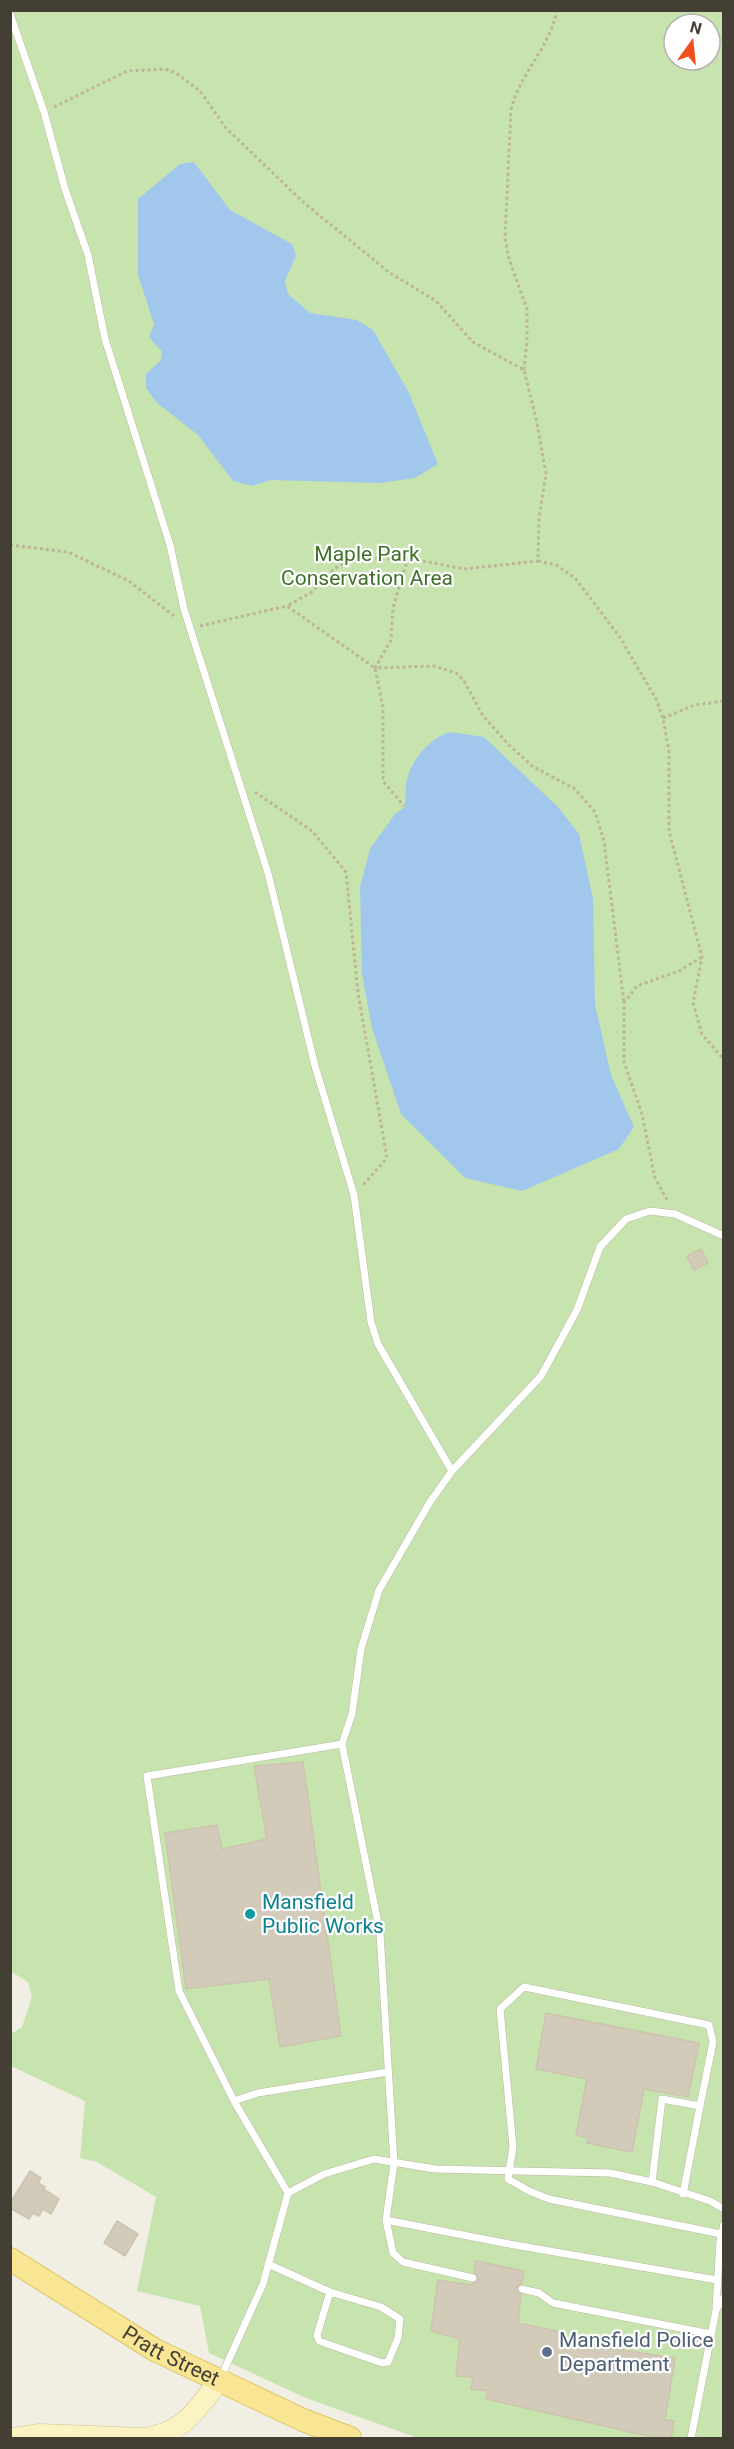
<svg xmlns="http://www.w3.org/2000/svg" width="734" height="2449" font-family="Roboto,sans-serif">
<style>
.green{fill:#c7e4ae;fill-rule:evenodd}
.water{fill:#a2c7ec}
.building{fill:#d2cbba;stroke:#cdc3ae;stroke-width:1.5}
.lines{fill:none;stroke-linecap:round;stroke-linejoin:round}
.lane-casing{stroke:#bcb7a7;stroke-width:8}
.secondary-casing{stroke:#cfc596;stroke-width:21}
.primary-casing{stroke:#ddc466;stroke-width:24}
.path{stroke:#bdb499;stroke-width:3;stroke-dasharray:3 3;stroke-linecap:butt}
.lane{stroke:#fff;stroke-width:7}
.secondary{stroke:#fcf3c3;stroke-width:20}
.primary{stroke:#f9e695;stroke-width:22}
.culture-dot{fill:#0f9aa8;stroke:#fff;stroke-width:2}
.service-dot{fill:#5c6f8a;stroke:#fff;stroke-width:2}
.labels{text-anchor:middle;stroke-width:4.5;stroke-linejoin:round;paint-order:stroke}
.park-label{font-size:21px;fill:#3f712b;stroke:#fff}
.culture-label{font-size:21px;fill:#0d838f;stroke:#fff;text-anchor:start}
.service-label{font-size:21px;fill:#4e5e75;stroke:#fff;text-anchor:start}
.street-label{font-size:21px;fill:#433f34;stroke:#fff}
</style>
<rect width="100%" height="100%" fill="#f1eee4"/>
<path class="green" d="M 10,11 L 723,11 L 723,2438 L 418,2438 L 306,2398 L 209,2353 L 200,2306 L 137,2291 L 156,2197 L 97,2162 L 80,2158 L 85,2101 L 11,2066 L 11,2034 L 22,2027 L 32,1997 L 28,1982 L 10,1971 ZM 674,24 L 710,24 L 710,60 L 674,60 Z"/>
<path class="water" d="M 194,162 L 230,210 L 292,244 L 296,256 L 285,281 L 288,294 L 310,313 L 357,320 L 373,330 L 408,391 L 438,464 L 415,478 L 381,483 L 271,480 L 252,486 L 233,481 L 198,435 L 157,403 L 146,388 L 146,374 L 161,360 L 162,352 L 149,337 L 154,324 L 138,275 L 138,199 L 180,164 Z
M 450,732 L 484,737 L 558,807 L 579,834 L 593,899 L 595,1004 L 611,1075 L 634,1127 L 619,1149 L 522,1191 L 465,1178 L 401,1114 L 372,1028 L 362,974 L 360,887 L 370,849 L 395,814 L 405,807 C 406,799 405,787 407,779 C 412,759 431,737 450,732 Z"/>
<path class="building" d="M 701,1249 L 708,1263 L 694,1270 L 687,1256 Z
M 303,1762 L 341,2036 L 280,2047 L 269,1979 L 186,1989 L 165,1833 L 217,1825 L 222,1849 L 267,1839 L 254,1766 Z
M 546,2013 L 699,2043 L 688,2097 L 644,2089 L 632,2152 L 587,2143 L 588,2138 L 576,2135 L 587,2079 L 536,2069 Z
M 30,2171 L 41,2178 L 38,2183 L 45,2187 L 44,2189 L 59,2199 L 51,2214 L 43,2209 L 39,2216 L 33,2213 L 29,2219 L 10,2208 L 10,2203 Z
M 117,2221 L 138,2234 L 125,2256 L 104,2243 Z
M 476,2261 L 524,2271 L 522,2283 L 516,2288 L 521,2295 L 518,2323 L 561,2332 L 560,2340 L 675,2358 L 665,2420 L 674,2421 L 671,2439 L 661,2439 L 486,2399 L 488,2391 L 471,2389 L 473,2377 L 456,2376 L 460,2339 L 431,2331 L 438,2280 L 471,2285 L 479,2279 L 474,2272 Z"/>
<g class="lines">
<g class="lane-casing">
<path id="lane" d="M 10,14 L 44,112 L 65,189 L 88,255 L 105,339 L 170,545 L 184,609 L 268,873 L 315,1066 L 354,1195 L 371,1322 L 378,1344 L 452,1471
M 342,1744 L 352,1714 L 361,1649 L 379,1590 L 430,1502 L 452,1471 L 541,1376 L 577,1310 L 600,1247 L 626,1219 L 650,1211 L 675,1214 L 724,1236
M 234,2101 L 258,2093 L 388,2072
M 700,2106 L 713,2042 L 709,2025 L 524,1987 L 500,2009 L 513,2147 L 508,2179 L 529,2191 L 549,2199 L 721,2234
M 652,2182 L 662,2099 L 700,2106 L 683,2194
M 288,2193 L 234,2101 L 179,1991 L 147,1776 L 342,1744 L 380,1933 L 394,2163 L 386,2220 L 393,2253 L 403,2262 L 473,2278
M 386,2220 L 509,2244 L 717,2280
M 268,2264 L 330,2292 L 381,2307 L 400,2319 L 398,2338 L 388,2362 L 382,2363 L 319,2341 L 317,2335 L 330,2292
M 522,2289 L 539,2293 L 553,2303 L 711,2334
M 716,2308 L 720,2241 L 724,2224
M 221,2377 L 263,2284 L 288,2193 L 324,2174 L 374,2159 L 435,2169 L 610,2173 L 652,2182 L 710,2201 L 724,2209
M 691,2438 L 716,2310 L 724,2297"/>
</g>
<g class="secondary-casing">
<path id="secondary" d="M 14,2438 L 40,2434 L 144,2438 C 184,2433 196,2410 219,2381"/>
</g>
<g class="primary-casing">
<g id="primary">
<path id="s1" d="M 10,2259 L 155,2350 L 303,2420 L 350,2438"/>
</g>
</g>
<path class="path" d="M 54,107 L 127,71 L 165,69 L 176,73 L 200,91 L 226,128 L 303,202 L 390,273 L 436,301 L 473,342 L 524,370 L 536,418 L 546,474 L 539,518 L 538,561 L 464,569 L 408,558 L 349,560 L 334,569 L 312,592 L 287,606
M 524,370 L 527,341 L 527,309 L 509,259 L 505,238 L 511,110 C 519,74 550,48 557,10
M 10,545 L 68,552 L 129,581 L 174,616
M 408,558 L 393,608 L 391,640 L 375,668 L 434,666 L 456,673 L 464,681 L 483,716 L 509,745 L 532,766 L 575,789 L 595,812 L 604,841 L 624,1003
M 538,561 L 556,565 L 575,578 L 619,636 L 656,699 L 663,718 L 669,752 L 669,831 L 702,957 L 693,1003 L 702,1034 L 724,1060
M 200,626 L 287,606 L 375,668 L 383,708 L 383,781 L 404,806
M 663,718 L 695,705 L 724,701
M 255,792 L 312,831 L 346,872 L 358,993 L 387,1158 L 363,1185
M 667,1200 L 655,1178 L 642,1114 L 624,1062 L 624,1003 L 637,986 L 679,971 L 702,957"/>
<use href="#lane" class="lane"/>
<use href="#secondary" class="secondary"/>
<use href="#primary" class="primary"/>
</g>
<circle class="culture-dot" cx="250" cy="1914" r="6"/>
<circle class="service-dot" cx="547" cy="2352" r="6"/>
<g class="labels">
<g class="park-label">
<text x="367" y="561">Maple Park<tspan x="367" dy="24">Conservation Area</tspan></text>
</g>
<g class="culture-label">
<text x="262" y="1909">Mansfield<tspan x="262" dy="24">Public Works</tspan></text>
</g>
<g class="service-label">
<text x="559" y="2347">Mansfield Police<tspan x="559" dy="24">Department</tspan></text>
</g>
<g class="street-label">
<text dy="7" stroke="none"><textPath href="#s1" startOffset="188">Pratt Street</textPath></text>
</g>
</g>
<rect width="734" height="2449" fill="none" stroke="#433f34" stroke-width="24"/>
<g transform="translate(692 42) rotate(15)"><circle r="28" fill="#ffffff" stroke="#b4b2ae" stroke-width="1.5"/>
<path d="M0-4.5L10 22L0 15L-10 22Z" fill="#f04f1c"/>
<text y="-9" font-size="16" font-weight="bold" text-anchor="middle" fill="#433f34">N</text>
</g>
</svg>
